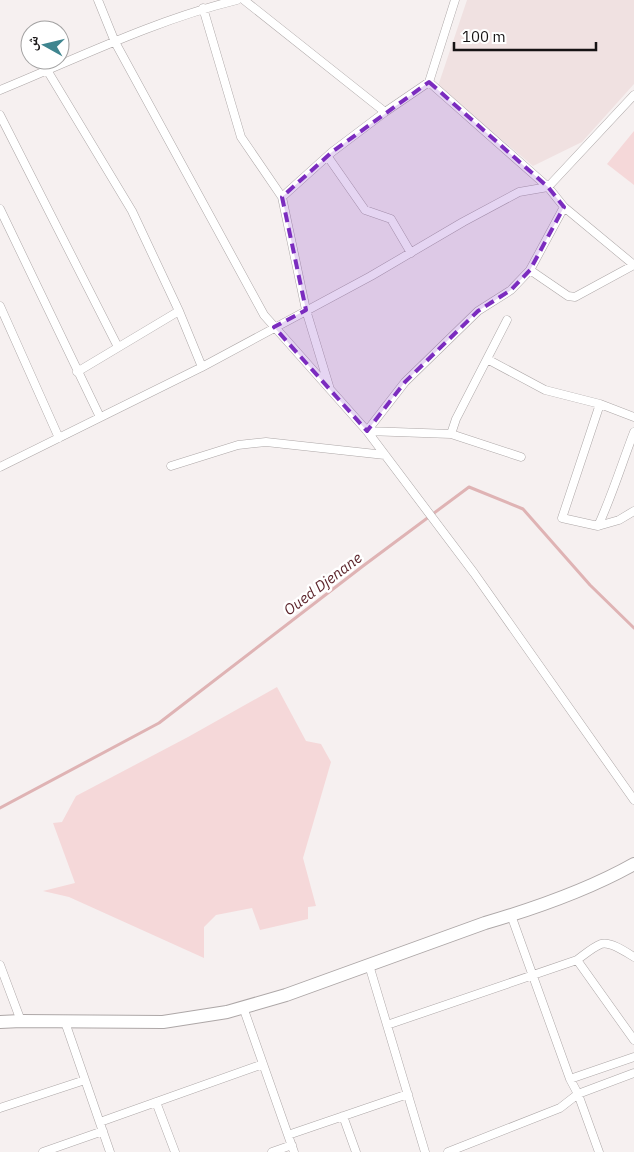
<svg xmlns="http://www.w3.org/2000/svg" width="634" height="1152" font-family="'IBM Plex Sans','Noto Naskh Arabic',sans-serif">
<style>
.built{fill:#f0e1e1}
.green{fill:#f5d8d9}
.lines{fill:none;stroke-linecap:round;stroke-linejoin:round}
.stream{stroke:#dfb3b4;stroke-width:3}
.street-casing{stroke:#ada7a7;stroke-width:9}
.primary-casing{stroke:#ada7a7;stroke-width:14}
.street{stroke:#fff;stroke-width:8}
.primary{stroke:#fff;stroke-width:12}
.marked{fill:#7b2cbf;fill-opacity:0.2;stroke:#7b2cbf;stroke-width:4;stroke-dasharray:10 6;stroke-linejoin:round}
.labels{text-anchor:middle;stroke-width:5;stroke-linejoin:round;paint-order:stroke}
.water-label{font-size:15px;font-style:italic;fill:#5d252c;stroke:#fff}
</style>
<rect width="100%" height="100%" fill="#f6f0f0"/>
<path class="built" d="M 467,0 L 634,0 L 634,84 L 582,142 L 533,166 L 438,86 Z"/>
<path class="green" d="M 634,131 L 634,185 L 607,164 Z
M 277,687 L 306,741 L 321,744 L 331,762 L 303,858 L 316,906 L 308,907 L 308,919 L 260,930 L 252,908 L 216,915 L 204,927 L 204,958 L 69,897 L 43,891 L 75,883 L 53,823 L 62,822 L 76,796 L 188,737 Z"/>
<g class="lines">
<path class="stream" d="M 0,808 L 159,723 L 363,566 L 469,487 L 523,509 L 590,585 L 634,628"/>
<g class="street-casing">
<path id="street" d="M 98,0 L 115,42 L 264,315 L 367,431 L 474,573 L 634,800
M 244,0 L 385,112 L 429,82 L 455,0
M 203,8 L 241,137 L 282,197 L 332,152 L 385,112
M 47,70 L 132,211 L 179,311 L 202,367
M 429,82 L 548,187 L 564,207 L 634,265
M 0,90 C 78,58 155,20 237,0
M 0,115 L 118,347
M 328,157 L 365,210 L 391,219 L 411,253
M 282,197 L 306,310 L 329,386
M 0,209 L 100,417
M 530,270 L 568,296 L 575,297 L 634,265
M 0,306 L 59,438
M 487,359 L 545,390 L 600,404 L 634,417
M 77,372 L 179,311
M 600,404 L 562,518 L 598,526 L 619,520 L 634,511
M 367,431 L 405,382 L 478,311 L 511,290 L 530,270 L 564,207
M 367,431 L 451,434 L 521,457
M 451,434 L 456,419 L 507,320
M 171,466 L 238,445 L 266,442 L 385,455
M 0,467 L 202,367 L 371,276 L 463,222 L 519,192 L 548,187 L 634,95
M 598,526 C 612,496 622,463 634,432
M 511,915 L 570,1079 L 578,1094 L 599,1152
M 577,960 L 634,1040
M 0,965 L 21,1021
M 369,965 L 425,1152
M 243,1007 L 294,1152
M 65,1022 L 110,1152
M 387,1025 L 577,960 C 584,955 593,947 601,944 C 610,941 626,952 634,957
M 570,1079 L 634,1057
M 156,1102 L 175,1152
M 0,1108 L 85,1080
M 343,1116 L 356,1152
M 100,1122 L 263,1064
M 288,1135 L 408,1094
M 43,1152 L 103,1131
M 272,1152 L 292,1145
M 448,1152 L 560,1108 L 578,1094 L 634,1073"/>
</g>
<g class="primary-casing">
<path id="primary" d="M 0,1022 L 21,1021 L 163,1022 L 227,1012 L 286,995 L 485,923 C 536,908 588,890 634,864"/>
</g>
<use href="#street" class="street"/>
<use href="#primary" class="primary"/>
</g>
<path class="marked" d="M 429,82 L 548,187 L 564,207 L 530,270 L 511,290 L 478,311 L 405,382 L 367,431 L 274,327 L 306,310 L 282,197 L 332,152 Z"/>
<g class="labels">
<g class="water-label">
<text transform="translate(323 584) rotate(-37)" y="5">Oued Djenane</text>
</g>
</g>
<g transform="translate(45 45) rotate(278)"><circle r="24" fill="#ffffff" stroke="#a2a1a1"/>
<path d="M0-4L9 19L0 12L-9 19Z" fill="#3f858f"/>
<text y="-8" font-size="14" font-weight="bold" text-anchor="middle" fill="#161314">ش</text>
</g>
<path d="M454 42v8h142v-8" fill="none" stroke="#161314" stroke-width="2.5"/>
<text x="462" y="42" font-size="15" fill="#161314" stroke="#ffffff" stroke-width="4" paint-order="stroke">100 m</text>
</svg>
